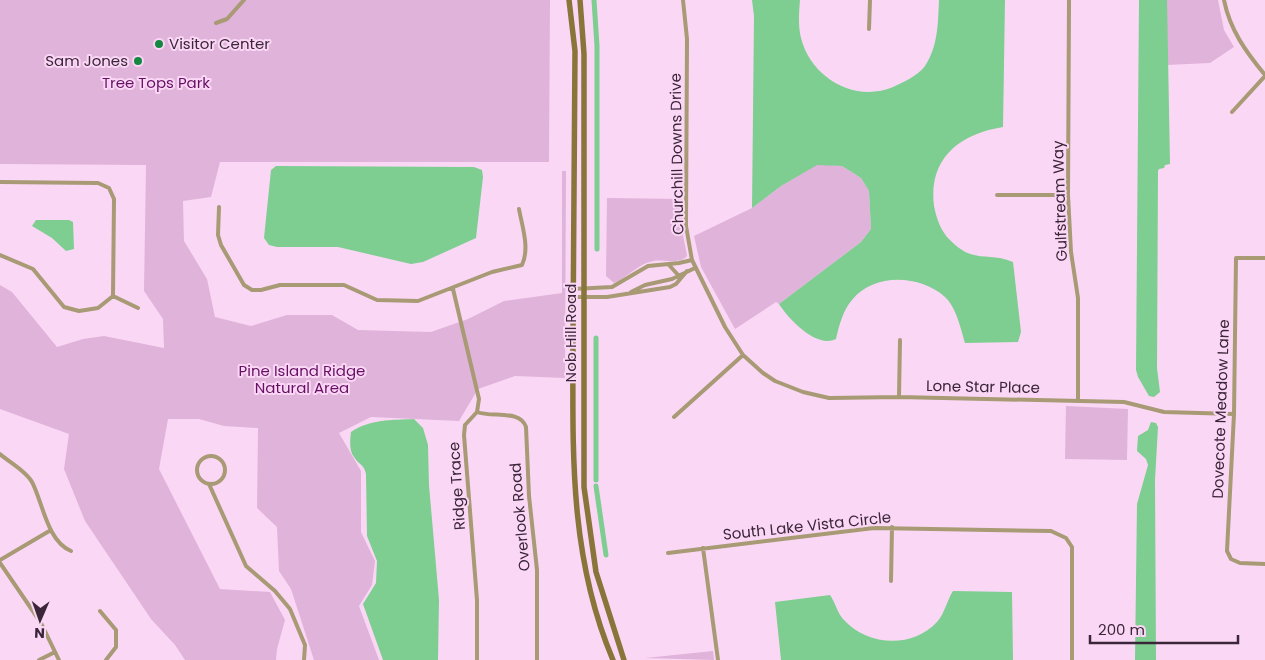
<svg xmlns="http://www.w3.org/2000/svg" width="1265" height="660" font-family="Poppins,sans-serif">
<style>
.green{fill:#e0b3da}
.water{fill:#7dce90}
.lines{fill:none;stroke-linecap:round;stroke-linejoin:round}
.canal{stroke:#7dce90;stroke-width:5}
.street{stroke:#a79a74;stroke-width:4}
.secondary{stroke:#89753a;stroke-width:5.5}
.poi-dot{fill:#148841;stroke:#fbd7f6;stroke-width:2}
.labels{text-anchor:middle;stroke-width:4;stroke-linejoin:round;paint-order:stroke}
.poi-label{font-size:15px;fill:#3b2539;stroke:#fbd7f6;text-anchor:start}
.park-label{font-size:15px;fill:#671063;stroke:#fbd7f6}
.street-label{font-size:15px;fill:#3b2539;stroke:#fbd7f6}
</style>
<rect width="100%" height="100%" fill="#fbd7f6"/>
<path class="green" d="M 0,0 L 550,0 L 549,162 L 220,162 L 211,197 L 183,201 L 184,241 L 207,279 L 215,317 L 251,326 L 287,315 L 332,315 L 358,330 L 431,332 L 468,319 L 504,301 L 562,293 L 562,171 L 566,171 L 565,378 L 515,376 L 478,389 L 459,421 L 371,417 L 339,433 L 361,471 L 361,532 L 375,561 L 372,585 L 359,606 L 379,660 L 314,660 L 291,589 L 279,571 L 277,527 L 257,508 L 258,428 L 224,426 L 199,419 L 168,419 L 159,469 L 220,589 L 270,592 L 285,620 L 277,649 L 276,660 L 185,660 L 175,645 L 151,619 L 85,521 L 64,469 L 69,434 L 0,409 L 0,285 L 12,292 L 57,347 L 83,339 L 104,336 L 164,348 L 163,319 L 144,291 L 146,165 L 0,164 Z
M 1167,0 L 1218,0 L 1224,30 L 1234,47 L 1210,63 L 1166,65 Z
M 817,164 L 842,166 L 861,178 L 869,191 L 871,229 L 861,242 L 779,304 L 776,302 L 735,329 L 701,267 L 694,236 L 752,208 L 781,186 Z
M 607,198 L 682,199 L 683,235 L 687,256 C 679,265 663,259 653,261 C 638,264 628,277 614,283 L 606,276 Z
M 1066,406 L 1128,409 L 1127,460 L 1065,459 Z
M 713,651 L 714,660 L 645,658 Z"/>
<path class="water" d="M 752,0 L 800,0 C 799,12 798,26 801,38 C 811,78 855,103 893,87 C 902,83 919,75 925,66 C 938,46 938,24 939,0 L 1005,0 L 1003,127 C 959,134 928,159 934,206 C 936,217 941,232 950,240 C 974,265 988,251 1013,262 L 1021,332 L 1018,342 L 965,343 C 961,329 956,307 945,297 C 921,275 874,272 852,300 C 843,310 839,326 836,339 C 816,349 788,318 779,304 L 861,242 L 871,229 L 869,191 L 861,178 L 842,166 L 817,165 L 781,186 L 752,208 L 754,16 Z
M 1139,0 L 1167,0 L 1170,164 L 1165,165 L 1164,168 L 1159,169 L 1158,171 L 1157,368 L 1160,392 L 1154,397 L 1149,396 L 1138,377 L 1136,370 Z
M 276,166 L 474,167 L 482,170 L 483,177 L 476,238 L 423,262 L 411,264 L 338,247 L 277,247 L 269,245 L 264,238 L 271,170 Z
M 36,220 L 69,220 L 73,222 L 74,249 L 66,251 L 52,238 L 32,226 Z
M 414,419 L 423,428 L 428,445 L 429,485 L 439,600 L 438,660 L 383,660 L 363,604 L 376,583 L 377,561 L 367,536 L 366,474 C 364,464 359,465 354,457 C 349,451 350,440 351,432 C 370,419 392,420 414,419 Z
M 1151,422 L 1156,423 L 1158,427 L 1155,480 L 1156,660 L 1135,660 L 1137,504 L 1148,465 L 1146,459 L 1137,451 L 1138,436 L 1148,430 Z
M 953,591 L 1012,592 L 1013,660 L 781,660 L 775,602 L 830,595 C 835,602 837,612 843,619 C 867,646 912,649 937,622 C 945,613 947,600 953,591 Z"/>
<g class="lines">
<path class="canal" d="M 594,0 L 597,46 L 597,249
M 596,338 L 596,480
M 596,486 L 606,555"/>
<path class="street" d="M 683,0 L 687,39 L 686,226 L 692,260 L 725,327 L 743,355 L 763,373 L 775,381 L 803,392 L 829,398 L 899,397 L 1124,402 L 1164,412 L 1234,414
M 1069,0 L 1068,195 L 1071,252 L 1078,298 L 1078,400
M 1224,0 C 1230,30 1246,52 1265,75
M 216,23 L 227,19 L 244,0
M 869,29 L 870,0
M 1232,112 L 1265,76
M 0,182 L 98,183 L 109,188 L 114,199 L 113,296
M 997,195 L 1068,195
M 219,207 L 218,235 L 221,245 L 244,285 L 252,290 L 261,290 L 280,285 L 344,285 L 377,300 L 418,301 L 492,272 L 522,265 C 530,248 522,226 519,209
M 0,255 L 33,269 L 64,307 L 79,311 L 98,308 L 113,296
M 1265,258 L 1236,258 L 1234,414 L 1227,551 L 1231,559 L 1240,563 L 1265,564
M 669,265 L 679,276
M 453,289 L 479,399 L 477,412 L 465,425 L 464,435 L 477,600 L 477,660
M 573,289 L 612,287 L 648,266 L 679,263 L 692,260
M 631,292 L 645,285 L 672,279 L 695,268
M 113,296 L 138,308
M 573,297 L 607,297 L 670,287 L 676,284 L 687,271
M 899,397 L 900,340
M 477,412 C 492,418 520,409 526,427 L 529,496 L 537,570 L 537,660
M 674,417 L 743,355
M 0,454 C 9,462 26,471 32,482 C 43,503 47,541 71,551
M197 470a14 14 0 1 1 28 0a14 14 0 1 1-28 0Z
M 209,484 L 246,566 L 275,591 L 290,609 L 305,645 L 304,660
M 703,548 L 718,660
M 668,553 L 874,528 L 1051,531 L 1066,538 L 1072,547 L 1072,660
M 0,560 L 51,530
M 0,563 L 41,623 L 59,660
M 891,581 L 892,527
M 100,611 L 116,630 L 116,647 L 106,660
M 39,660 L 55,652"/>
<path class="secondary" d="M 569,0 L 575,51 C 574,145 573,240 573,335 C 573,447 568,554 613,660
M 580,0 L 584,54 L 584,487 L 596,572 L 624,660"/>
</g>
<g class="poi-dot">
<circle cx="159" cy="44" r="5"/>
<circle cx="138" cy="61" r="5"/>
</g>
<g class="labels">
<g class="poi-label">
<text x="169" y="49">Visitor Center</text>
<text x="128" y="66" text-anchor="end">Sam Jones</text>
</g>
<g class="park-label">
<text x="156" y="88">Tree Tops Park</text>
<text x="302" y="376">Pine Island Ridge<tspan x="302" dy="17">Natural Area</tspan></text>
</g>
<g class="street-label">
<text transform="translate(677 154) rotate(-91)" y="5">Churchill Downs Drive</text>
<text transform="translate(1060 201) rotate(-92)" y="5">Gulfstream Way</text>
<text transform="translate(571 333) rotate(-90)" y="5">Nob Hill Road</text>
<text transform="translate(983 387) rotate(1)" y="5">Lone Star Place</text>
<text transform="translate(1221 409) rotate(-88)" y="5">Dovecote Meadow Lane</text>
<text transform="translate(457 486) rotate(-94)" y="5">Ridge Trace</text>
<text transform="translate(520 517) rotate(-95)" y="5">Overlook Road</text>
<text transform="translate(807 526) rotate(-6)" y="5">South Lake Vista Circle</text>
</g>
</g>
<g transform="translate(40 620) rotate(182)" stroke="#fbd7f6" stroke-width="4" paint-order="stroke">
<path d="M0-4L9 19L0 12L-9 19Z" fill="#3b2539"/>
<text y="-8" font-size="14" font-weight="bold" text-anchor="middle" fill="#3b2539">N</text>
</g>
<path d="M1090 635v8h148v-8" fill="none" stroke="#3b2539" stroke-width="2.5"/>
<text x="1098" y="635" font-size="15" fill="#3b2539" stroke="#fbd7f6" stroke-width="4" paint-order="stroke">200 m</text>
</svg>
